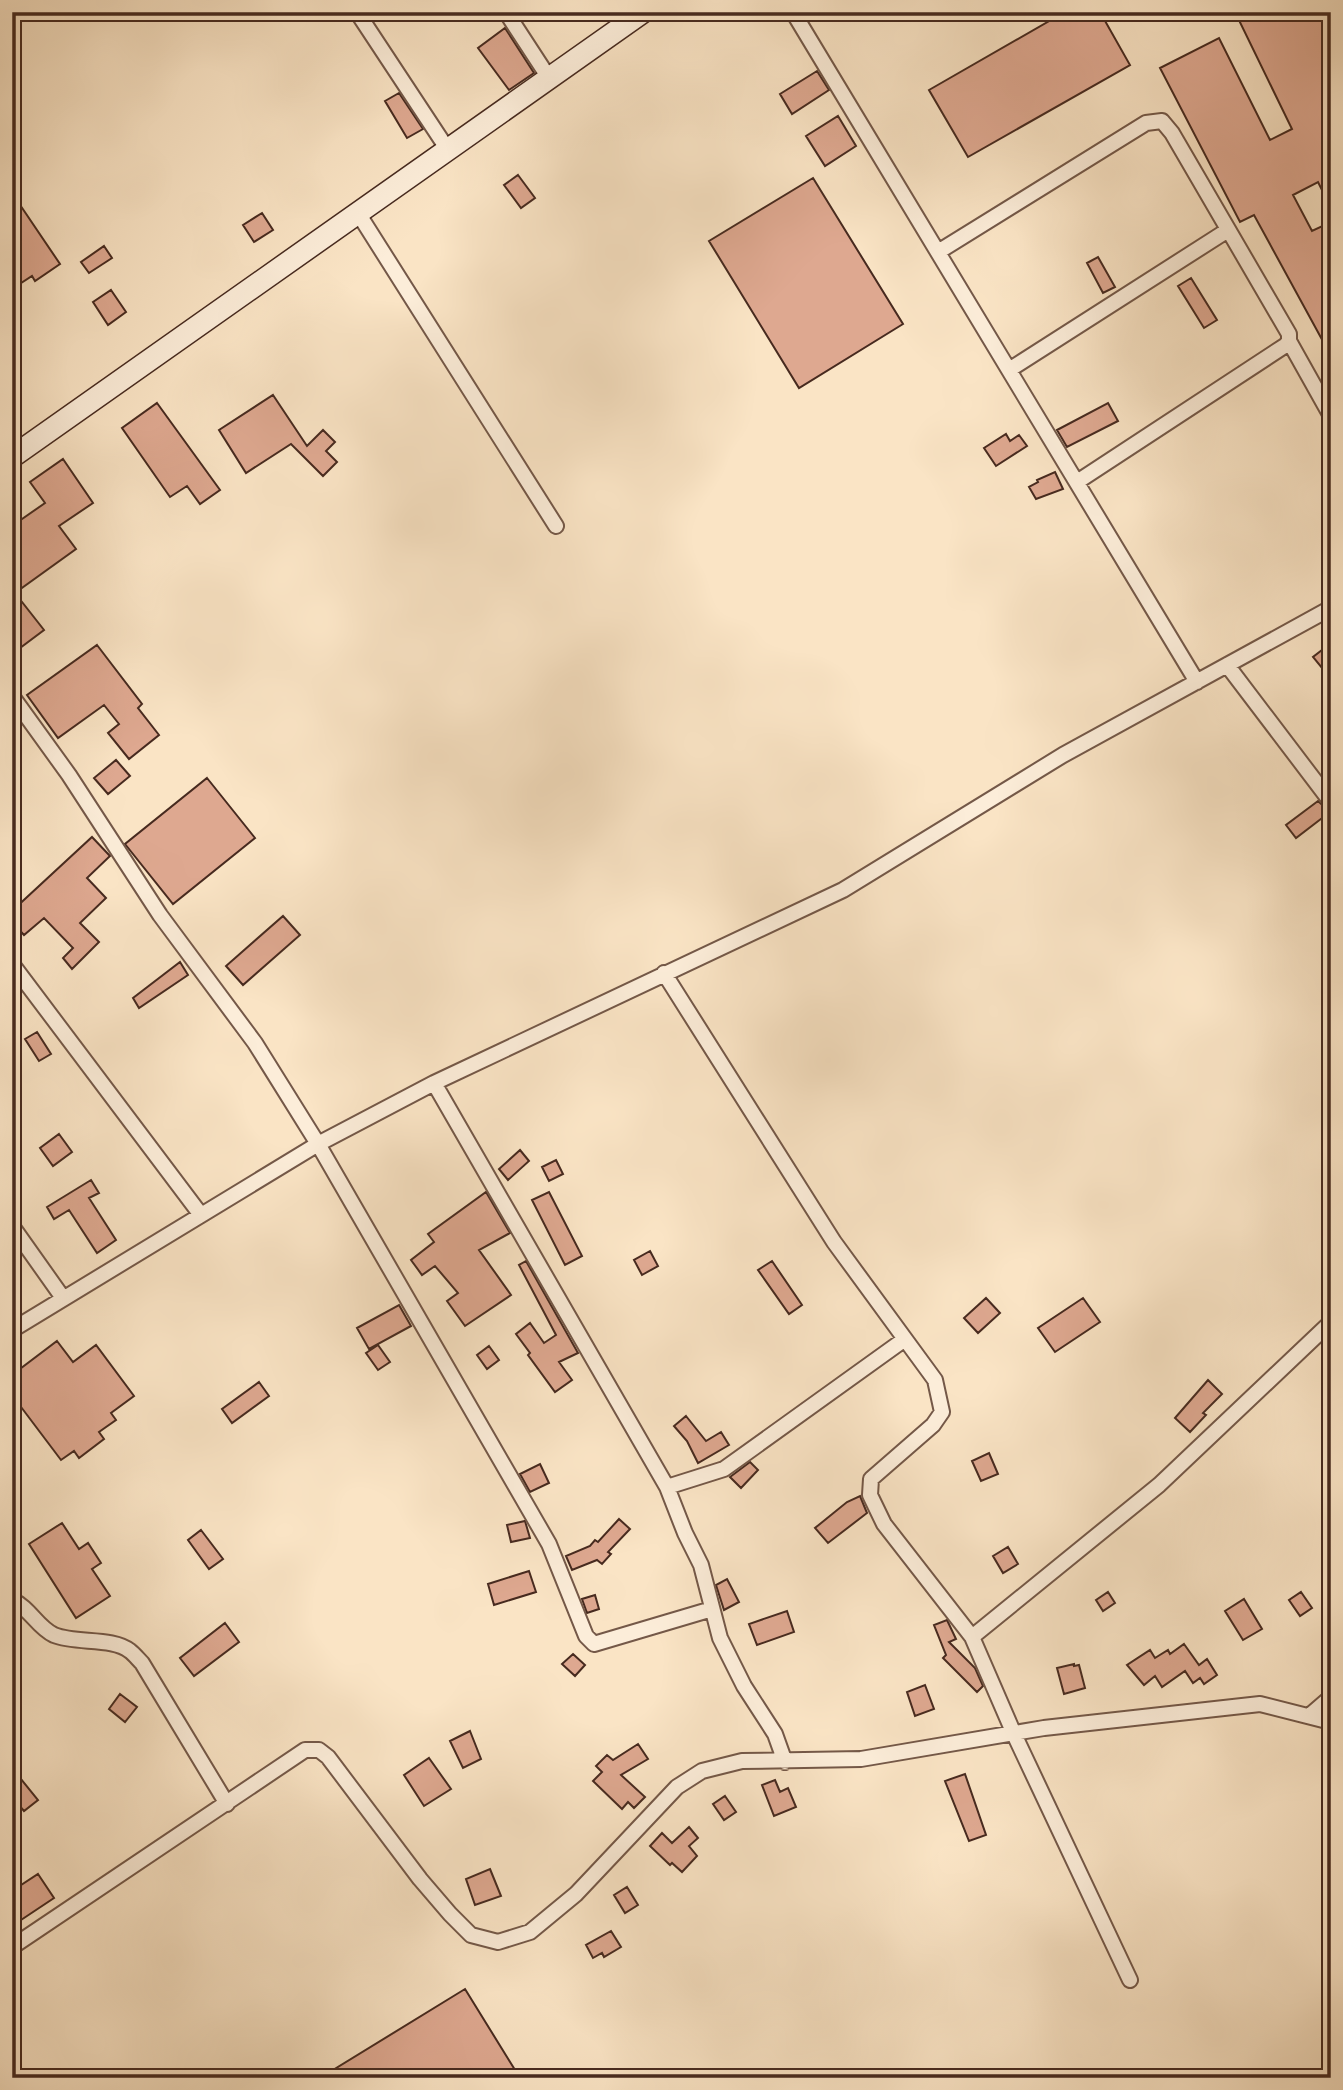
<svg xmlns="http://www.w3.org/2000/svg" width="1343" height="2090" font-family="'IM FELL French Canon',serif">
<style>
.building{fill:#dea890;stroke:#472a1f;stroke-width:2}
.lines{fill:none;stroke-linecap:round;stroke-linejoin:round}
.street-casing{stroke:#745848;stroke-width:18}
.secondary-casing{stroke:#472a1f;stroke-width:24}
.street{stroke:#fcedd9;stroke-width:14}
.secondary{stroke:#fcedd9;stroke-width:21}
</style>
<rect width="100%" height="100%" fill="#fae4c5"/>
<filter id="stains"><feTurbulence type="fractalNoise" baseFrequency=".00286" numOctaves="4"/><feColorMatrix values="0 0 0 0 .2 0 0 0 0 .09 0 0 0 0 .02 0 0 0 .5 -.17"/></filter>
<radialGradient id="worn" r=".72"><stop offset=".6" stop-color="#630" stop-opacity="0"/><stop offset="1" stop-color="#630" stop-opacity=".3"/></radialGradient>
<path class="building" d="M 1065,12 L 1100,12 L 1130,65 L 968,157 L 929,90 Z
M 1235,12 L 1331,12 L 1331,208 L 1318,182 L 1293,195 L 1312,231 L 1331,222 L 1331,356 L 1254,215 L 1240,222 L 1160,68 L 1219,38 L 1270,140 L 1292,129 Z
M 505,28 L 534,73 L 509,90 L 478,48 Z
M 817,71 L 829,90 L 792,114 L 780,94 Z
M 399,93 L 423,129 L 407,138 L 385,101 Z
M 838,116 L 856,146 L 825,166 L 806,136 Z
M 518,175 L 535,198 L 521,208 L 504,185 Z
M 813,178 L 903,324 L 799,388 L 709,241 Z
M 12,193 L 60,264 L 35,281 L 32,276 L 12,289 Z
M 262,213 L 273,230 L 254,242 L 243,225 Z
M 104,246 L 112,258 L 89,273 L 81,262 Z
M 1098,257 L 1115,287 L 1103,293 L 1087,263 Z
M 1191,278 L 1217,320 L 1204,328 L 1178,286 Z
M 111,290 L 126,312 L 108,325 L 93,302 Z
M 273,395 L 307,446 L 323,430 L 335,442 L 326,451 L 337,462 L 323,476 L 291,444 L 246,473 L 219,430 Z
M 157,403 L 220,490 L 200,504 L 187,486 L 170,497 L 122,428 Z
M 1108,403 L 1118,421 L 1067,447 L 1057,430 Z
M 1006,434 L 1010,441 L 1019,435 L 1027,446 L 996,466 L 984,448 Z
M 63,459 L 93,503 L 59,526 L 76,549 L 15,593 L 44,630 L 12,654 L 12,526 L 45,503 L 30,482 Z
M 1055,472 L 1063,489 L 1036,499 L 1029,487 L 1038,482 L 1037,480 Z
M 1331,643 L 1331,679 L 1313,657 Z
M 97,645 L 142,704 L 138,708 L 159,735 L 129,759 L 108,733 L 119,724 L 104,705 L 58,738 L 27,695 Z
M 116,760 L 130,776 L 108,794 L 94,778 Z
M 207,778 L 255,838 L 173,904 L 125,844 Z
M 1318,801 L 1330,812 L 1296,838 L 1286,825 Z
M 92,837 L 110,856 L 87,878 L 106,898 L 80,923 L 99,942 L 72,969 L 63,958 L 73,948 L 44,918 L 24,935 L 12,922 L 12,911 Z
M 283,916 L 300,935 L 243,985 L 226,966 Z
M 180,962 L 188,975 L 139,1008 L 133,998 Z
M 37,1032 L 51,1054 L 39,1061 L 25,1039 Z
M 59,1134 L 72,1152 L 53,1166 L 40,1148 Z
M 520,1150 L 529,1161 L 508,1180 L 499,1169 Z
M 556,1160 L 563,1174 L 549,1181 L 542,1167 Z
M 91,1180 L 99,1193 L 89,1198 L 116,1240 L 97,1253 L 69,1210 L 54,1219 L 47,1207 Z
M 486,1192 L 510,1233 L 479,1250 L 511,1295 L 465,1326 L 447,1301 L 458,1293 L 435,1266 L 422,1275 L 411,1260 L 434,1242 L 428,1234 Z
M 549,1192 L 582,1256 L 565,1265 L 532,1200 Z
M 650,1251 L 658,1266 L 642,1275 L 634,1260 Z
M 526,1261 L 578,1353 L 559,1362 L 572,1380 L 555,1392 L 528,1355 L 530,1353 L 516,1334 L 530,1323 L 544,1343 L 556,1335 L 519,1265 Z
M 772,1261 L 802,1305 L 789,1314 L 758,1270 Z
M 986,1298 L 1000,1313 L 978,1333 L 964,1318 Z
M 1083,1298 L 1100,1322 L 1055,1352 L 1038,1328 Z
M 399,1305 L 411,1326 L 369,1349 L 357,1328 Z
M 57,1341 L 73,1362 L 96,1345 L 134,1396 L 111,1413 L 116,1420 L 99,1432 L 104,1439 L 79,1458 L 74,1451 L 61,1460 L 12,1395 L 12,1375 Z
M 378,1345 L 390,1362 L 378,1370 L 366,1353 Z
M 489,1346 L 499,1360 L 487,1369 L 477,1355 Z
M 1208,1380 L 1222,1394 L 1203,1413 L 1206,1415 L 1190,1432 L 1175,1418 Z
M 259,1382 L 269,1396 L 232,1423 L 222,1409 Z
M 686,1416 L 706,1441 L 721,1432 L 729,1445 L 698,1463 L 687,1441 L 674,1426 Z
M 989,1453 L 998,1474 L 981,1481 L 972,1461 Z
M 750,1462 L 758,1470 L 741,1488 L 730,1477 Z
M 540,1464 L 549,1483 L 530,1492 L 520,1474 Z
M 860,1496 L 867,1513 L 828,1543 L 815,1528 L 847,1502 Z
M 619,1519 L 630,1529 L 608,1552 L 611,1554 L 602,1564 L 597,1560 L 572,1570 L 566,1556 L 590,1546 L 595,1540 L 598,1542 Z
M 525,1521 L 530,1538 L 511,1542 L 507,1525 Z
M 62,1523 L 79,1549 L 88,1543 L 101,1563 L 92,1569 L 110,1596 L 76,1618 L 29,1544 Z
M 201,1530 L 223,1559 L 209,1569 L 188,1540 Z
M 1008,1547 L 1018,1564 L 1003,1573 L 993,1556 Z
M 529,1571 L 536,1592 L 494,1605 L 488,1584 Z
M 727,1579 L 739,1602 L 724,1610 L 716,1585 Z
M 1108,1592 L 1115,1603 L 1103,1611 L 1096,1600 Z
M 1301,1592 L 1312,1608 L 1300,1616 L 1289,1600 Z
M 595,1595 L 599,1609 L 587,1613 L 582,1599 Z
M 1244,1599 L 1262,1629 L 1243,1640 L 1225,1611 Z
M 787,1611 L 794,1632 L 757,1645 L 749,1624 Z
M 947,1620 L 956,1639 L 949,1642 L 975,1668 L 983,1686 L 977,1692 L 943,1658 L 946,1655 L 934,1625 Z
M 225,1623 L 239,1642 L 194,1676 L 180,1658 Z
M 1184,1644 L 1199,1665 L 1207,1659 L 1217,1675 L 1204,1684 L 1200,1678 L 1193,1683 L 1185,1671 L 1162,1687 L 1155,1676 L 1144,1685 L 1127,1665 L 1150,1650 L 1155,1658 L 1168,1650 L 1170,1654 Z
M 573,1654 L 585,1665 L 575,1676 L 562,1664 Z
M 1074,1664 L 1074,1666 L 1079,1665 L 1085,1688 L 1064,1694 L 1057,1668 Z
M 925,1685 L 934,1709 L 915,1716 L 907,1692 Z
M 120,1694 L 137,1707 L 125,1722 L 109,1709 Z
M 470,1731 L 481,1759 L 463,1768 L 450,1741 Z
M 638,1744 L 648,1759 L 621,1775 L 645,1797 L 634,1808 L 628,1802 L 622,1809 L 593,1781 L 602,1772 L 596,1766 L 607,1755 L 613,1760 Z
M 429,1758 L 451,1789 L 424,1806 L 404,1775 Z
M 12,1768 L 38,1800 L 24,1811 L 12,1797 Z
M 965,1774 L 986,1835 L 969,1841 L 945,1781 Z
M 775,1780 L 780,1792 L 788,1788 L 796,1807 L 774,1816 L 762,1785 Z
M 725,1796 L 736,1812 L 724,1820 L 713,1804 Z
M 689,1827 L 698,1838 L 689,1846 L 697,1856 L 682,1872 L 672,1863 L 670,1865 L 650,1846 L 662,1833 L 672,1843 Z
M 490,1869 L 501,1896 L 475,1905 L 466,1879 Z
M 38,1874 L 54,1898 L 12,1926 L 12,1891 Z
M 627,1887 L 638,1905 L 625,1913 L 614,1895 Z
M 611,1931 L 621,1947 L 604,1957 L 602,1953 L 593,1958 L 586,1945 Z
M 465,1989 L 520,2078 L 320,2078 Z"/>
<g class="lines">
<g class="street-casing">
<path id="street" d="M 357,12 L 448,150
M 506,12 L 549,78
M 793,12 L 1197,682
M 358,213 L 556,526
M 938,252 L 1146,123 L 1162,121 L 1172,133 L 1289,334 L 1289,341 L 1331,416
M 1009,370 L 1228,230
M 1077,482 L 1286,345 L 1289,341
M 1227,665 L 1331,802
M 12,696 L 69,775 L 160,915 L 255,1043 L 318,1144 L 549,1544 L 586,1636 L 594,1644 L 712,1609
M 12,964 L 201,1215
M 664,973 L 834,1242 L 935,1380 L 942,1412 L 933,1425 L 871,1479 L 870,1495 L 884,1524 L 972,1637 L 1014,1734 L 1130,1980
M 434,1083 L 667,1487 L 685,1533 L 701,1565 L 720,1638 L 744,1686 L 775,1734 L 785,1762
M 12,1226 L 63,1298
M 12,1330 L 318,1144 L 434,1083 L 843,890 L 1063,755 L 1331,608
M 667,1487 L 724,1469 L 905,1339
M 12,1600 C 30,1608 37,1627 54,1635 C 76,1644 113,1637 130,1651 C 134,1654 138,1659 142,1663 L 227,1804
M 972,1637 L 1159,1485 L 1331,1322
M 1309,1716 L 1331,1697
M 12,1947 L 305,1750 L 319,1750 L 328,1757 L 420,1879 L 450,1914 L 471,1935 L 498,1942 L 530,1932 L 576,1894 L 677,1787 L 702,1771 L 742,1761 L 861,1759 L 1044,1728 L 1260,1704 L 1331,1722"/>
</g>
<g class="secondary-casing">
<path id="secondary" d="M 12,457 L 643,12"/>
</g>
<use href="#street" class="street"/>
<use href="#secondary" class="secondary"/>
</g>
<rect width="1343" height="2090" fill="none" stroke="#fae4c5" stroke-width="42"/>
<rect x="14" y="14" width="1315" height="2062" fill="none" stroke="#472a1f" stroke-width="3.5"/>
<rect x="21" y="21" width="1301" height="2048" fill="none" stroke="#472a1f" stroke-width="2"/>
<rect width="100%" height="100%" filter="url(#stains)"/>
<rect width="100%" height="100%" fill="url(#worn)"/>
</svg>
